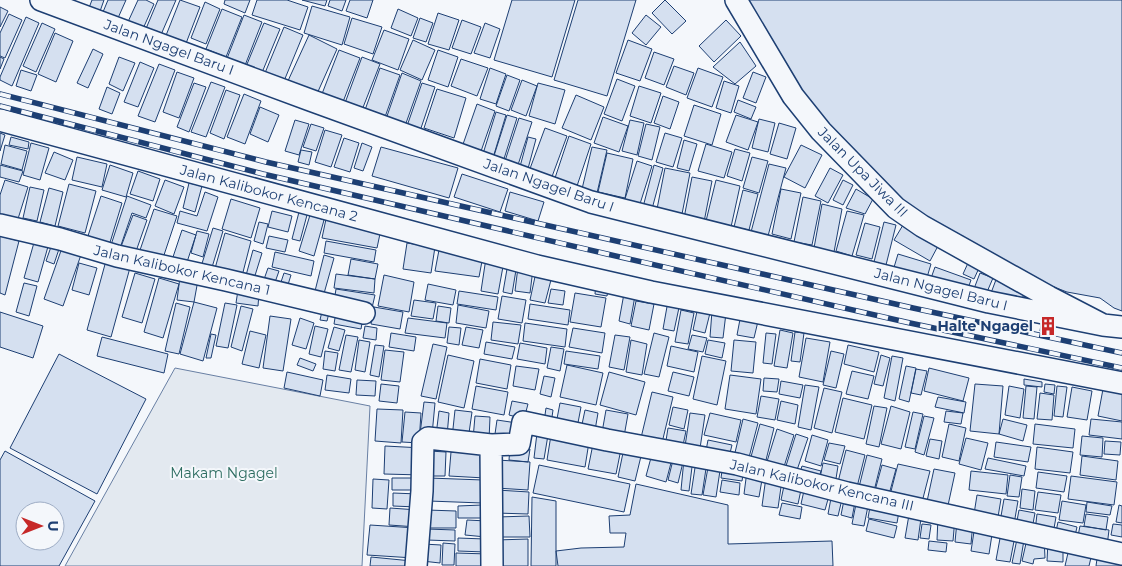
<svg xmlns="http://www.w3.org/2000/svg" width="1122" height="566" font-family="Montserrat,sans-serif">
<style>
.green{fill:#e3e9f0;stroke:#687fa3}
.building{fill:#d5e0f0;stroke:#1d3f73;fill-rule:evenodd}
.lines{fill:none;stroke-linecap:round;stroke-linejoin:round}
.minor-casing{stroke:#1d3f73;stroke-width:24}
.minor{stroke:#f4f7fb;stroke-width:21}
.rail-casing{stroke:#1d3f73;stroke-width:5.5}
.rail{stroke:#f4f7fb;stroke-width:4;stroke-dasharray:11;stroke-linecap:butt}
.labels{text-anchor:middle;stroke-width:4;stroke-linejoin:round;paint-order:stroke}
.street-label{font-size:14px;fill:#1d3f73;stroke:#f4f7fb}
.poi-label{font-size:14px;font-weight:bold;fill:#1d3f73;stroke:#f4f7fb;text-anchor:end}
.park-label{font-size:14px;fill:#2c6c60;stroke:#f4f7fb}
</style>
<rect width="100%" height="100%" fill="#f4f7fb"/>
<path class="green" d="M 175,368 L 370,406 L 362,566 L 65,566 Z"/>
<path class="building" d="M 92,0 L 104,0 L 98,17 L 87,13 Z
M 108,0 L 126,0 L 118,18 L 103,12 Z
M 138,0 L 146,0 L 154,4 L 142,31 L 127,24 Z
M 158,0 L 176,0 L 160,37 L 145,31 Z
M 180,0 L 200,7 L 185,46 L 165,38 Z
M 225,0 L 250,0 L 245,13 L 224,4 Z
M 257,0 L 287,0 L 308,7 L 300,30 L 252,15 Z
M 302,0 L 327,0 L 325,6 Z
M 330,0 L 346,0 L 342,11 L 328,6 Z
M 350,0 L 373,0 L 367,18 L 346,11 Z
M 512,0 L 575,0 L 552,77 L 494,60 Z
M 578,0 L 636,0 L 607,96 L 554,80 Z
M 665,0 L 686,21 L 672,34 L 652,13 Z
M 744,0 L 1122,0 L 1122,311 L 1114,308 L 1100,298 L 1067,292 L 1009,270 L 907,204 L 802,98 Z
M 205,2 L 220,9 L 206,44 L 191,38 Z
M 312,6 L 350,17 L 342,45 L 304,33 Z
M 0,7 L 8,11 L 0,27 Z
M 222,9 L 242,17 L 226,57 L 206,49 Z
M 398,9 L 418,18 L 411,36 L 391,28 Z
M 438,13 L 459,20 L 449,50 L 428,44 Z
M 9,14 L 22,20 L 5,58 L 0,56 L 0,33 Z
M 244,15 L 262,22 L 244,68 L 226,61 Z
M 646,15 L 661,27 L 646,45 L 632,33 Z
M 26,17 L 39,23 L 12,86 L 0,80 L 0,77 Z
M 352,18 L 382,27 L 373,54 L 344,44 Z
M 420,18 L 433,23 L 426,42 L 413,38 Z
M 462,20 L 481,27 L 471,54 L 452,48 Z
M 726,20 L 741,36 L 714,62 L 699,46 Z
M 42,23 L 55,29 L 36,72 L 23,66 Z
M 264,23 L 280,29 L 261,75 L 245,69 Z
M 485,23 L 500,29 L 490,58 L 474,53 Z
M 284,27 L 303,35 L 284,81 L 265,73 Z
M 384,30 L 409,39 L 398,70 L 372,60 Z
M 55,33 L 73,41 L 56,82 L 38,74 Z
M 309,35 L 337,49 L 316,96 L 287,83 Z
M 413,40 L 435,50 L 422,80 L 400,70 Z
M 628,40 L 652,49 L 640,81 L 616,73 Z
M 740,42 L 756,66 L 735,84 L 713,67 Z
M 93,49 L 103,54 L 88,88 L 77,83 Z
M 339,50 L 360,58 L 341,107 L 320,99 Z
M 438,50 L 458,57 L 448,87 L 428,80 Z
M 654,52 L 674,59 L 664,85 L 645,78 Z
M 0,57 L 4,59 L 0,69 Z
M 119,57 L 135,63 L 123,91 L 109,84 Z
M 362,57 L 380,64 L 362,110 L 345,103 Z
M 461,59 L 488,68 L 477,96 L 451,86 Z
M 140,62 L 154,68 L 138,107 L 124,102 Z
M 159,64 L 175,70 L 155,122 L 138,116 Z
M 674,66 L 694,73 L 686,95 L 666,87 Z
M 380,68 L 400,75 L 385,117 L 365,110 Z
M 490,68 L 506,74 L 496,104 L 480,99 Z
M 698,68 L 723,77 L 712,107 L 687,98 Z
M 21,70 L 37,75 L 31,91 L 16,86 Z
M 177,72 L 194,78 L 179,118 L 163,112 Z
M 753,72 L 766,77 L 756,103 L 743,98 Z
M 402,73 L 421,81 L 405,126 L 386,119 Z
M 507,75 L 520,80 L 509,111 L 496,106 Z
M 617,79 L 635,86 L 622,121 L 604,114 Z
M 522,80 L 537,86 L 526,116 L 511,110 Z
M 724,81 L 739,86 L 731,113 L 716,108 Z
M 211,82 L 225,87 L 206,137 L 191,132 Z
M 194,83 L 206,87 L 189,132 L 177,127 Z
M 422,83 L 435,87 L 420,131 L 407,126 Z
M 538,83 L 565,90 L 555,124 L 529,116 Z
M 639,86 L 661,93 L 651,123 L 630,116 Z
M 107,87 L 120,93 L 112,114 L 99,109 Z
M 437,89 L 466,98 L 454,138 L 424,128 Z
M 226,90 L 240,95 L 224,139 L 210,133 Z
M 244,94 L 261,101 L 245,144 L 227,137 Z
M 576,95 L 604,107 L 591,140 L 562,128 Z
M 663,96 L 679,102 L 670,129 L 654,123 Z
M 738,100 L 756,107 L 751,119 L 734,112 Z
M 477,104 L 495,111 L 479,157 L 461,150 Z
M 694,105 L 721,114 L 712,145 L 684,136 Z
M 260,107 L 279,115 L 268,142 L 250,134 Z
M 496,112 L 506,115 L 492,161 L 482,157 Z
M 507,115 L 517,118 L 502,165 L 492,162 Z
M 736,115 L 758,122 L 748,150 L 726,142 Z
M 603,117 L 628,126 L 619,152 L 594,143 Z
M 519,118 L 532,122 L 516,171 L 503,167 Z
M 759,119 L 775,123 L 768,152 L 752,148 Z
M 295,120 L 309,124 L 299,155 L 285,151 Z
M 630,120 L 644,123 L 637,155 L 622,151 Z
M 779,123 L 796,128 L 787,159 L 770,154 Z
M 311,124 L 324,128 L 316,151 L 303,147 Z
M 646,124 L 660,127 L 652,160 L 638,156 Z
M 545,128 L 567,136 L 550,182 L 528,174 Z
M 325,130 L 342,135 L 331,167 L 315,162 Z
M 0,133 L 5,135 L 0,151 Z
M 665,133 L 682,138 L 673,167 L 656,162 Z
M 569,136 L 591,144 L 577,186 L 555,178 Z
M 11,137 L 29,142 L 28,149 L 9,145 Z
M 528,137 L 536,139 L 526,176 L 518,174 Z
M 344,138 L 359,143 L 350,172 L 334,167 Z
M 684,140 L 697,144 L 689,171 L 677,168 Z
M 31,143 L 49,148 L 40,180 L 23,175 Z
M 362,143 L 372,147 L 363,171 L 354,168 Z
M 706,144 L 732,152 L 724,178 L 698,171 Z
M 5,145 L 27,151 L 22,170 L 1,164 Z
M 801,145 L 822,155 L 805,188 L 784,177 Z
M 381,147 L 458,168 L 449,198 L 372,176 Z
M 592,147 L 607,150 L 597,193 L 582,189 Z
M 735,149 L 750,153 L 742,181 L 727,176 Z
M 301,150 L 312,152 L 309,165 L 298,162 Z
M 54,152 L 73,160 L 65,180 L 45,173 Z
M 607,153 L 633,159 L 625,198 L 598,192 Z
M 77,157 L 107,164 L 102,187 L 72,180 Z
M 752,157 L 768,161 L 759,193 L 743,188 Z
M 637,161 L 652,166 L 639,207 L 624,202 Z
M 769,164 L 786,168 L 768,236 L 751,232 Z
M 0,165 L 23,171 L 19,182 L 0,177 Z
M 110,165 L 133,173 L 126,197 L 102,190 Z
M 654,165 L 663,168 L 652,209 L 643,207 Z
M 665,168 L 690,173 L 682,214 L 657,209 Z
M 830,168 L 843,175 L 828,203 L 815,196 Z
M 138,171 L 160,179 L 153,201 L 130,194 Z
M 462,174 L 508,189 L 500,212 L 454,197 Z
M 692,177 L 712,181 L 704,222 L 684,218 Z
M 5,180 L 28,187 L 17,222 L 0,217 L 0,195 Z
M 165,180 L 184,187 L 174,214 L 155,206 Z
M 716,180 L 740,186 L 731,227 L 706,221 Z
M 843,180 L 853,185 L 843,205 L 833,200 Z
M 189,183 L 202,186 L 195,212 L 183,208 Z
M 69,184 L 96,191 L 85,233 L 58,226 Z
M 30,187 L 44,190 L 37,221 L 23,218 Z
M 49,188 L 63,192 L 55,226 L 40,222 Z
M 781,189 L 801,193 L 791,239 L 772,234 Z
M 856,189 L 873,199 L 865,214 L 846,208 Z
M 743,190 L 758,194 L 749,230 L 734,227 Z
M 205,192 L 218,197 L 207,231 L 177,223 L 180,211 L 197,216 Z
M 510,192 L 544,202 L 538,221 L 505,211 Z
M 101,196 L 122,203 L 108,249 L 86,242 Z
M 127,196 L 151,205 L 146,218 L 132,213 L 119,251 L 110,248 Z
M 803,197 L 821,201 L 812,245 L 794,242 Z
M 231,199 L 260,208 L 251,238 L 222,229 Z
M 822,204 L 842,209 L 834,252 L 814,248 Z
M 154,209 L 177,216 L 161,264 L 138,256 Z
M 272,211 L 292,216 L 288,232 L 268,227 Z
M 847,211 L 864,215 L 852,256 L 836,251 Z
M 299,212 L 307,215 L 300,241 L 292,239 Z
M 133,215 L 147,220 L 134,257 L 119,252 Z
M 310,215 L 324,220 L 314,256 L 299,251 Z
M 326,219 L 381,229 L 377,248 L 322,238 Z
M 259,222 L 268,224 L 263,244 L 254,241 Z
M 884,222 L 896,225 L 886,265 L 874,262 Z
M 865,223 L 880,227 L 872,259 L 856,255 Z
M 903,225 L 938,246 L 930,261 L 894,240 Z
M 213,228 L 223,231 L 210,274 L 200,270 Z
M 182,230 L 196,235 L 186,265 L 172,260 Z
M 197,231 L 209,234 L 203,257 L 191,253 Z
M 225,233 L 251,241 L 241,280 L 214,272 Z
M 0,236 L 19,241 L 5,295 L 0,293 Z
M 269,236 L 288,240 L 285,252 L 266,248 Z
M 35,239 L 49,243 L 38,282 L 24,278 Z
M 326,241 L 376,250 L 374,262 L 324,253 Z
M 407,243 L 435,247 L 431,273 L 403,269 Z
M 52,244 L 60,246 L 54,264 L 46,261 Z
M 63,245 L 82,252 L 63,306 L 44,299 Z
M 253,250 L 262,253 L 253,282 L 245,279 Z
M 439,250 L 483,256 L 479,277 L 435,271 Z
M 275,252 L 314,261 L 311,276 L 272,267 Z
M 898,254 L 931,264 L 925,284 L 892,274 Z
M 324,255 L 334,258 L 323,297 L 314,295 Z
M 107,257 L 131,264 L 111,337 L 87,330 Z
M 486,258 L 504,261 L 498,294 L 481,291 Z
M 351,259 L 378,264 L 375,279 L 348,275 Z
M 79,263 L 97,268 L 89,295 L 72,290 Z
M 968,263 L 979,268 L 974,279 L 963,274 Z
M 518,267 L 533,269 L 530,293 L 515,291 Z
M 935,267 L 971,280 L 966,294 L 930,281 Z
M 268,268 L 279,271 L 273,288 L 262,285 Z
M 507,269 L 516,270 L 512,294 L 503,292 Z
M 536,272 L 552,276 L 545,303 L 530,300 Z
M 135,273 L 155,279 L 142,323 L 122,317 Z
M 284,273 L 291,275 L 286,291 L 279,288 Z
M 980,273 L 993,278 L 984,299 L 972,294 Z
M 336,274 L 375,279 L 374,293 L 334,288 Z
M 384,275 L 414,282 L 409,312 L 378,306 Z
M 180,277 L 198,280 L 194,302 L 177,300 Z
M 997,277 L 1026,289 L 1020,304 L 991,293 Z
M 159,278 L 179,284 L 163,338 L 144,332 Z
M 24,283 L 37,286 L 29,316 L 16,312 Z
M 596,283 L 609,285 L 607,296 L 595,294 Z
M 428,284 L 456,290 L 453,305 L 425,300 Z
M 625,288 L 636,290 L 630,324 L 619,321 Z
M 336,289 L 375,295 L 372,308 L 334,302 Z
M 551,289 L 565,291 L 563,305 L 548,303 Z
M 238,290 L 259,293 L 258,306 L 236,303 Z
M 459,291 L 498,297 L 496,310 L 457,304 Z
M 575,293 L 606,298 L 601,327 L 570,322 Z
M 502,296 L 526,300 L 522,323 L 498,319 Z
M 414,300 L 436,303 L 433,319 L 411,316 Z
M 636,301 L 654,304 L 649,330 L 631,326 Z
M 668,301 L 680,303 L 674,331 L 663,329 Z
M 194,302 L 217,308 L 203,361 L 180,354 Z
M 699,302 L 712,305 L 705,333 L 693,330 Z
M 176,303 L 190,307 L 179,354 L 165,351 Z
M 225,303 L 237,305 L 228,348 L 216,346 Z
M 530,304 L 570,310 L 568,325 L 528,319 Z
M 458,305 L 489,311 L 486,328 L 456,323 Z
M 241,306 L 253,309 L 242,351 L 231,347 Z
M 438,306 L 451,308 L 449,323 L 436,321 Z
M 323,307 L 330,309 L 327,321 L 320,320 Z
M 374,307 L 403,312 L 400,329 L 371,324 Z
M 681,310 L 694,313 L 688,344 L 675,342 Z
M 712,311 L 726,313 L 723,338 L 710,337 Z
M 0,312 L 43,326 L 33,358 L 0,347 Z
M 336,312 L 363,317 L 361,329 L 334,324 Z
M 741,314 L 759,317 L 754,338 L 737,335 Z
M 270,316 L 291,319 L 283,371 L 263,368 Z
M 300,318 L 314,323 L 306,349 L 292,345 Z
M 408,318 L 447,323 L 445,338 L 405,333 Z
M 1042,318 L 1056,321 L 1053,334 L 1040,331 Z
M 493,322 L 521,325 L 518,344 L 491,340 Z
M 525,323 L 567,329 L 565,347 L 523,341 Z
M 315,326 L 328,329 L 321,357 L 309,354 Z
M 365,326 L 377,328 L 376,340 L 363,338 Z
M 334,327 L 345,330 L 339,351 L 328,348 Z
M 449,327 L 461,328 L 459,345 L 447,343 Z
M 466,327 L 483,330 L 479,348 L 462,345 Z
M 573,328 L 605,333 L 602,353 L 569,347 Z
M 780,330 L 793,333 L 787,368 L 774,366 Z
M 250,331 L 266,335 L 259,368 L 242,364 Z
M 795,332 L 804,333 L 800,362 L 791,361 Z
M 391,333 L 416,337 L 414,351 L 389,347 Z
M 654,333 L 669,337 L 659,377 L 644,374 Z
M 766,333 L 776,334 L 772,364 L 763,363 Z
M 211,334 L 216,335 L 211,358 L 206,358 Z
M 346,335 L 358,337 L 351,372 L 339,370 Z
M 615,335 L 630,337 L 624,370 L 609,367 Z
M 692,335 L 707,338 L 703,352 L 688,349 Z
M 102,337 L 168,354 L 164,373 L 97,356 Z
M 806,338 L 830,342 L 823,382 L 799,377 Z
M 359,340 L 370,342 L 365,372 L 355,370 Z
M 631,340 L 647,344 L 642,375 L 626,372 Z
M 708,340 L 725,343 L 722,358 L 705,354 Z
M 734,340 L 756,342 L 753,373 L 731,371 Z
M 486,342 L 515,347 L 512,359 L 484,354 Z
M 520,343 L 547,348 L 545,364 L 517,359 Z
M 433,344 L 447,347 L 436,399 L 421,396 Z
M 375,345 L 384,346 L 379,377 L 370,375 Z
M 848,345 L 879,352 L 874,372 L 844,364 Z
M 671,346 L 698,352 L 694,372 L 667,366 Z
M 551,347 L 564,349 L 560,371 L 547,368 Z
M 385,350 L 404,352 L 400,382 L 381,380 Z
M 325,351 L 338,353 L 335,371 L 323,369 Z
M 566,351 L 600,356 L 598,369 L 564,364 Z
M 831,351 L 844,354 L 836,388 L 823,385 Z
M 59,354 L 146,399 L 97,494 L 10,448 Z
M 448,355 L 474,361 L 464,408 L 438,402 Z
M 881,355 L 890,358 L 883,386 L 874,384 Z
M 702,356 L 726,361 L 717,405 L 693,399 Z
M 892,356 L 903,358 L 895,401 L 884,398 Z
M 300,358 L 316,364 L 313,371 L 297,365 Z
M 480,359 L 511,365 L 507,389 L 476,383 Z
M 567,365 L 603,373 L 596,405 L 560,397 Z
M 516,366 L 539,369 L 535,390 L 513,386 Z
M 906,366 L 916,368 L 909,402 L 899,399 Z
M 929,368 L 969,378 L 963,401 L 924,391 Z
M 916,369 L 927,371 L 921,395 L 911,393 Z
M 852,371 L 874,376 L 868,399 L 846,394 Z
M 287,372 L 323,380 L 320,396 L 284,388 Z
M 609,372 L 645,382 L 636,415 L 600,405 Z
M 673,372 L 694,377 L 689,396 L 668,391 Z
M 327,375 L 351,379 L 349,393 L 325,390 Z
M 730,375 L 761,379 L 756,414 L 725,409 Z
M 544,376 L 555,378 L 551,397 L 540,394 Z
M 764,378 L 779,379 L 777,392 L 763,391 Z
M 1024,379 L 1042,382 L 1042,387 L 1024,385 Z
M 357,380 L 376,381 L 375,396 L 356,395 Z
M 781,381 L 803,385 L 800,398 L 779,394 Z
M 381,384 L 399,386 L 397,403 L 379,401 Z
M 975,384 L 1003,386 L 999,434 L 970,431 Z
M 1045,384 L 1055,385 L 1054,394 L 1044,392 Z
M 805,385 L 819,387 L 811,430 L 798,427 Z
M 476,386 L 508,392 L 504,415 L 472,409 Z
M 1009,386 L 1024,389 L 1020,418 L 1005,415 Z
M 1026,386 L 1037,387 L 1034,419 L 1023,418 Z
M 1057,386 L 1067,387 L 1063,417 L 1054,416 Z
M 1072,387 L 1092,391 L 1087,420 L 1067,417 Z
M 824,388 L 842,392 L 832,433 L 814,428 Z
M 1103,389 L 1122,393 L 1122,421 L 1098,416 Z
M 652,392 L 673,397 L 661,447 L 640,442 Z
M 1040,393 L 1054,395 L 1052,420 L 1037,419 Z
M 761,396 L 779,399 L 775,420 L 757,417 Z
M 938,397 L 966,402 L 964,413 L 935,407 Z
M 843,398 L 872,405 L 864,439 L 835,432 Z
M 512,401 L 528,404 L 524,419 L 509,415 Z
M 781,401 L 798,405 L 795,424 L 777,420 Z
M 424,402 L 435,403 L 432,435 L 420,434 Z
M 560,403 L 581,407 L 577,428 L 556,424 Z
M 874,406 L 887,408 L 879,447 L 866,444 Z
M 891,406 L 910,412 L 901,449 L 881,444 Z
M 673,407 L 688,410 L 684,429 L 669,425 Z
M 546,408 L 553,410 L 551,424 L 544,422 Z
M 377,409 L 403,410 L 401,443 L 375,441 Z
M 455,410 L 472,412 L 468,440 L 452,438 Z
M 585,410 L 598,413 L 594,436 L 580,434 Z
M 606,410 L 628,414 L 623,442 L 601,438 Z
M 439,411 L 449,413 L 447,436 L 436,435 Z
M 946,411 L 963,413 L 961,424 L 944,422 Z
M 405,412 L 421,413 L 419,443 L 402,442 Z
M 913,412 L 923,414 L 915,449 L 905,447 Z
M 690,413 L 705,415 L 699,455 L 684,453 Z
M 710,413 L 741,420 L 736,442 L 704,435 Z
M 475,416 L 490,417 L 489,440 L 473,439 Z
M 924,416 L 934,418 L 924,455 L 915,452 Z
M 743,419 L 758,423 L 747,465 L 733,461 Z
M 1003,419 L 1027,425 L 1023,441 L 999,434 Z
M 1091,419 L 1122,422 L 1122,439 L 1089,435 Z
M 497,420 L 517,423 L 515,438 L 495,434 Z
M 760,424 L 774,428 L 764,468 L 749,464 Z
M 949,424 L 966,428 L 959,461 L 942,457 Z
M 1035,424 L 1075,429 L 1073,448 L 1033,444 Z
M 668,428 L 686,431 L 682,450 L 665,447 Z
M 777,429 L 794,435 L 782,473 L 765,468 Z
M 537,433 L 548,435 L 544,459 L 534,458 Z
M 796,434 L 808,438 L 796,473 L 785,469 Z
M 551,435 L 589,442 L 585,467 L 547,460 Z
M 812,435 L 828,440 L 821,466 L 805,461 Z
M 1082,436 L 1103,438 L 1102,457 L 1080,455 Z
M 966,438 L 988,443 L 981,470 L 959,464 Z
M 930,439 L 942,441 L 939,459 L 926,456 Z
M 708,440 L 732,445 L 728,461 L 705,456 Z
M 1105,441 L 1121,442 L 1120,455 L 1104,454 Z
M 996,442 L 1031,447 L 1028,462 L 994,457 Z
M 829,443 L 845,446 L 840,464 L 824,460 Z
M 593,444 L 621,449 L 616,474 L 588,469 Z
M 385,446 L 423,448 L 422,475 L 384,474 Z
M 510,447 L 530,449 L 528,462 L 509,460 Z
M 1037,447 L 1073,452 L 1070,473 L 1035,469 Z
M 624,448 L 642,452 L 635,481 L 618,477 Z
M 846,450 L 865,455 L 856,491 L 837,486 Z
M 5,451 L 95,501 L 59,566 L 0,566 L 0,460 ZM 25,511 L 55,511 L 55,541 L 25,541 Z
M 429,451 L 446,452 L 445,476 L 428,476 Z
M 451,452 L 486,454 L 485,478 L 449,476 Z
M 652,454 L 672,459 L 666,482 L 646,476 Z
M 867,455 L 882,459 L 873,495 L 858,491 Z
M 674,456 L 684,458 L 678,483 L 668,480 Z
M 1082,456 L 1118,461 L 1116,480 L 1080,475 Z
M 988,458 L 1026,466 L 1024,476 L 985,469 Z
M 684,459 L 693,459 L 689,491 L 681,490 Z
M 497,460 L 530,462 L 528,490 L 496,488 Z
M 696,461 L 707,462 L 702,495 L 691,494 Z
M 709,462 L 721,464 L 716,497 L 703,495 Z
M 823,463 L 838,466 L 835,485 L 819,483 Z
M 723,464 L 744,468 L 742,481 L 721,478 Z
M 898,464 L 930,471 L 921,506 L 889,499 Z
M 539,465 L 630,484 L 624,512 L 533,493 Z
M 882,465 L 896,469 L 888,498 L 874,494 Z
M 802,466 L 821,471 L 817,484 L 798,479 Z
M 934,469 L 955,473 L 947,510 L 926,506 Z
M 747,471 L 763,474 L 759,497 L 744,494 Z
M 971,471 L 1008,475 L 1006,494 L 969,490 Z
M 1038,472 L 1067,476 L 1064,492 L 1036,488 Z
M 1010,475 L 1022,477 L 1019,497 L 1007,496 Z
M 1071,476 L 1117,482 L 1114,505 L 1068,499 Z
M 766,477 L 782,480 L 778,508 L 762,506 Z
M 392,478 L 420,478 L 420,490 L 392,490 Z
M 429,478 L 483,480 L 482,503 L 429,501 Z
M 373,479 L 389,480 L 387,509 L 372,508 Z
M 722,480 L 740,483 L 739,495 L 720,492 Z
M 785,481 L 802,485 L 798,504 L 781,500 Z
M 636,484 L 728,505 L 728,544 L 832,541 L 833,566 L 558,566 L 556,551 L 581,548 L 624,547 L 626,533 L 610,533 L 609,516 L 630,515 Z
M 805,486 L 830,492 L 825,510 L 801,504 Z
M 1022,489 L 1035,491 L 1033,510 L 1020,508 Z
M 497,490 L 529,492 L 528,514 L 496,513 Z
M 1038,492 L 1061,495 L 1058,513 L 1035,510 Z
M 393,493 L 418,494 L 417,507 L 393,506 Z
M 832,493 L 843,495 L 838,516 L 828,514 Z
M 845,495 L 856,497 L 852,518 L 841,515 Z
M 977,495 L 1001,499 L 998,517 L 974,514 Z
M 532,497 L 556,501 L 556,566 L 531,566 Z
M 857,499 L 869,501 L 864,526 L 852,524 Z
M 1004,499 L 1018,501 L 1014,524 L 1000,522 Z
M 871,501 L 900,506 L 897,523 L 868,518 Z
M 1062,501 L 1086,505 L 1083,523 L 1059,520 Z
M 1087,502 L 1112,506 L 1110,515 L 1086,512 Z
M 782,503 L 802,507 L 800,519 L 779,515 Z
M 482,505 L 482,518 L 458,518 L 458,506 Z
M 1119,505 L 1122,506 L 1122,523 L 1116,522 Z
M 390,508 L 418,510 L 417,527 L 389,525 Z
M 910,509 L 922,511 L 918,540 L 905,538 Z
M 427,510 L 456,511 L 456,528 L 427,528 Z
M 1019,510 L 1035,513 L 1032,529 L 1016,526 Z
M 1037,514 L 1056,517 L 1053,534 L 1035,531 Z
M 1086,514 L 1108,517 L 1106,530 L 1084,526 Z
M 529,516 L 530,537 L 497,537 L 497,517 Z
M 938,517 L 955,518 L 953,541 L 937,540 Z
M 869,519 L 897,526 L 894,538 L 866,531 Z
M 467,520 L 487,521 L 486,537 L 465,535 Z
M 957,521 L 973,522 L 971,544 L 955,542 Z
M 1058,522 L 1077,527 L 1074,540 L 1055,536 Z
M 922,524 L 931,525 L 929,539 L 920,538 Z
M 1113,524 L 1122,525 L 1122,537 L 1111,535 Z
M 370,525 L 416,528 L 414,558 L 367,555 Z
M 975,525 L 993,528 L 989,554 L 971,551 Z
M 1080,526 L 1109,530 L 1107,546 L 1077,541 Z
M 427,529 L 455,530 L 455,541 L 427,540 Z
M 1001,533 L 1015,536 L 1010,562 L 996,560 Z
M 458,538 L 485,539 L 485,552 L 458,551 Z
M 1044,538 L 1045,558 L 1034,559 L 1033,564 L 1022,561 L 1027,539 Z
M 528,539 L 528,566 L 496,566 L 496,540 Z
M 1017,539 L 1024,540 L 1020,564 L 1012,563 Z
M 929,541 L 947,543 L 946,552 L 928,550 Z
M 1048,541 L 1063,542 L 1063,562 L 1047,561 Z
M 443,543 L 455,544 L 454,565 L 442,565 Z
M 423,544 L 441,545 L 440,563 L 422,561 Z
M 1070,544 L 1093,549 L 1089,566 L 1065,566 Z
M 1098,552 L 1122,556 L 1122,566 L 1096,566 Z
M 456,553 L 488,554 L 488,566 L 456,566 Z
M 371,557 L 412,561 L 412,566 L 370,566 Z"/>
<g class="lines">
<g class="minor-casing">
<path id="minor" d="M 41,0 L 310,100 L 591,202 L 989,302 L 1103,325
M 736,0 L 793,96 L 821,131 L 896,208 L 922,226 L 1049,297 L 1103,325 L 1122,327
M 0,120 L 537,266 L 651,292 L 1122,383
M 0,225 L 60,239 L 117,256 L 226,280 L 364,313
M 491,445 L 492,566
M 416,566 L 422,491 L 423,442 L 428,438 L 491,445 L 519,444 L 523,422 L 607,440 L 737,464 L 847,493 L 1122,554"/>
</g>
<use href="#minor" class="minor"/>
<g class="rail-casing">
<path id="rail" d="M 0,94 L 266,162 L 913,308 L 1122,353
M 0,106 L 263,174 L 607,254 L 910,323 L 1122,368"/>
</g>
<use href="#rail" class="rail"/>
</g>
<defs>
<g id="building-bare" transform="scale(1.5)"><path d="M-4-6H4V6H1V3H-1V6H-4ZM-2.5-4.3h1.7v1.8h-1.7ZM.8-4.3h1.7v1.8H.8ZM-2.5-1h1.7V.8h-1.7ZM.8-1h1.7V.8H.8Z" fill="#c62828" stroke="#f4f7fb" stroke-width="2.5" paint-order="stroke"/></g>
</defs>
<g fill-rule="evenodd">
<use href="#building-bare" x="1048" y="326"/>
</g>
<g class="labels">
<g class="street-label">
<text transform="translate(169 47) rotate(20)" y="5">Jalan Ngagel Baru I</text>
<text transform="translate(863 172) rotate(45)" y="5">Jalan Upa Jiwa III</text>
<text transform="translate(549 185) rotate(19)" y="5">Jalan Ngagel Baru I</text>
<text transform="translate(269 193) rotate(15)" y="5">Jalan Kalibokor Kencana 2</text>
<text transform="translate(182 270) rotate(13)" y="5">Jalan Kalibokor Kencana 1</text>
<text transform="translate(941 289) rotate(14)" y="5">Jalan Ngagel Baru I</text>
<text transform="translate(822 485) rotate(13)" y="5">Jalan Kalibokor Kencana III</text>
</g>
<g class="poi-label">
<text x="1033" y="331">Halte Ngagel</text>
</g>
<g class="park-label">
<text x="224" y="478">Makam Ngagel</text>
</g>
</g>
<g transform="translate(40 526) rotate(90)"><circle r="24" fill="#f4f7fb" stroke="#9eadc5"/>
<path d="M0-4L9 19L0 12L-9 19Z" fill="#c62828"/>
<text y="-8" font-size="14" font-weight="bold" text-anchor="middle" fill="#1d3f73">U</text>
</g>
</svg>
